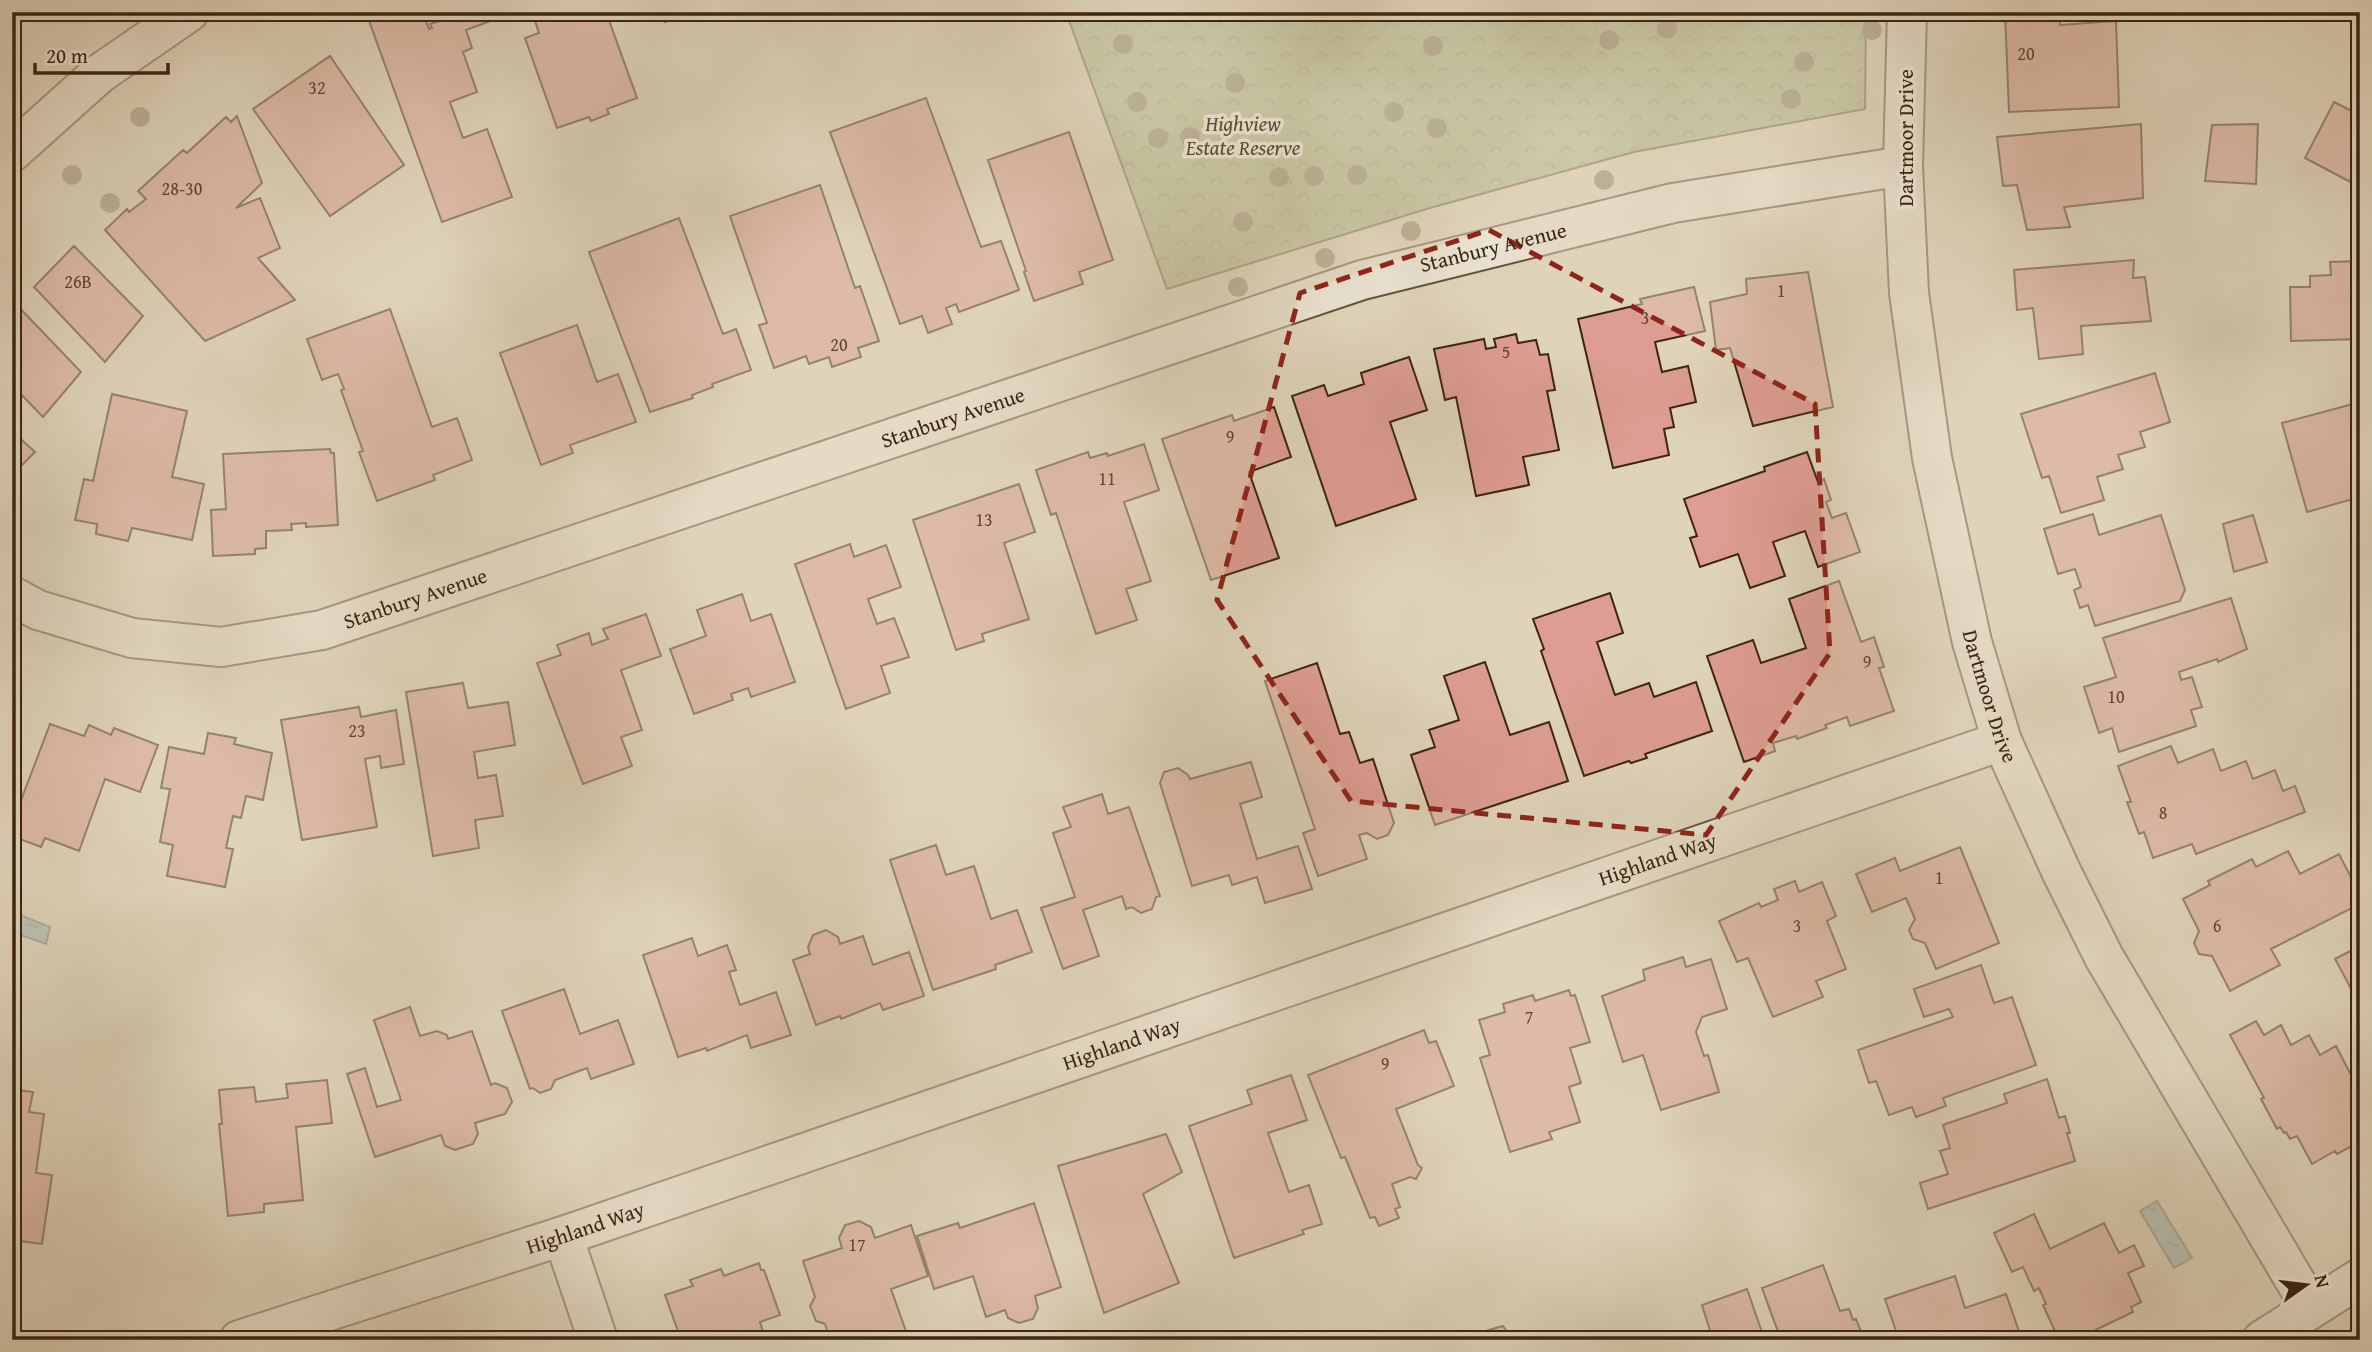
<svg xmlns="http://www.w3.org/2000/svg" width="2372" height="1352" font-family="'Gentium Book Plus',serif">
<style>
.forest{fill:url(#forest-crowns);stroke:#787050;stroke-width:2}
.water{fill:url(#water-ripples);stroke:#737c76;stroke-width:2}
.building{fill:#dd9d92;stroke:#3c2511;stroke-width:2}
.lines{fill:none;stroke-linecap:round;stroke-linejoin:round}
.minor-casing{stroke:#65513b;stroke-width:42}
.tertiary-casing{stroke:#65513b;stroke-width:42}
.minor{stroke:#eae3d2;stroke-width:38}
.tertiary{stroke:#eae3d2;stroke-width:38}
.tree{fill:#96896e}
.marked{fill:none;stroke:#8f2418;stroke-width:5;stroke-dasharray:14 9;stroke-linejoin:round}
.labels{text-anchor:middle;stroke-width:7;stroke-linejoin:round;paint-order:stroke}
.number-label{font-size:18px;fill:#644331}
.park-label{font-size:21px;font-style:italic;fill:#5a4b30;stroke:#eae3d2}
.street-label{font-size:21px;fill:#3c2511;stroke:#eae3d2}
</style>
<defs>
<pattern id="forest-crowns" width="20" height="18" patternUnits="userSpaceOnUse" patternTransform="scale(1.75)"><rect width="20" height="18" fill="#b4bc8f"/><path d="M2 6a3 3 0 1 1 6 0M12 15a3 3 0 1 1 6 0" fill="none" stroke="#9ca17a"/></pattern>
<pattern id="water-ripples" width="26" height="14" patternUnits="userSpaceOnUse" patternTransform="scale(1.75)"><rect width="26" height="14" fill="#97b6b9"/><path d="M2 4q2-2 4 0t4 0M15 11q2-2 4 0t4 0" fill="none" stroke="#7c9495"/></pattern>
</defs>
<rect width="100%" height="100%" fill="#dfd4ba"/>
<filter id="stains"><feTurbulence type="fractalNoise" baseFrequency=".00286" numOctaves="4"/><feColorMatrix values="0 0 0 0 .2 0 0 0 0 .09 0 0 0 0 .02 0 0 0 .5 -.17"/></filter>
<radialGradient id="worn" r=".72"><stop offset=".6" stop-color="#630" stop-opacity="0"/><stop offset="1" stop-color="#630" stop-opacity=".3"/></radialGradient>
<path class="forest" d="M 1066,12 L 1866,12 L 1865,109 L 1634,152 L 1430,208 L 1167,289 Z"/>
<path class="water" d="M 12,912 L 50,927 L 46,944 L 12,932 Z
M 2157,1201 L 2192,1258 L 2174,1268 L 2140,1211 Z"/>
<path class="building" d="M 383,12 L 422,12 L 429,29 L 432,28 L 430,24 L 457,15 L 456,12 L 508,12 L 509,14 L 466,30 L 472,48 L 463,52 L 477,92 L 450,102 L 463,138 L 487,129 L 512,197 L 442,222 L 368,18 Z
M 532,12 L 606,12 L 637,98 L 607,109 L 609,114 L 591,121 L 589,117 L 557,128 L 525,38 L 539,33 Z
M 661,12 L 694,12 L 665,22 Z
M 2005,12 L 2059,12 L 2060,25 L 2116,21 L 2119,107 L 2009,112 Z
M 330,56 L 404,165 L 330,216 L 253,109 Z
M 926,98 L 981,247 L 1001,241 L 1019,290 L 959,312 L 956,304 L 946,308 L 952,324 L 928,333 L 922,316 L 900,324 L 830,132 Z
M 2334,102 L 2360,115 L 2360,187 L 2305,158 Z
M 237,116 L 262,183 L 236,208 L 260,198 L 280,248 L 258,258 L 295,300 L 205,341 L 105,230 L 127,209 L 129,212 L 146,199 L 138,191 L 183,150 L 187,153 L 226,117 L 231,122 Z
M 2141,124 L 2143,198 L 2064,207 L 2070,227 L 2027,230 L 2017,185 L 2003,186 L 1997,137 Z
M 2258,124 L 2256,184 L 2205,181 L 2212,125 Z
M 1069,132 L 1113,260 L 1079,272 L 1083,284 L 1034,301 L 1024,272 L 1026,271 L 988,160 Z
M 820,185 L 855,288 L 860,286 L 879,341 L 858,348 L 861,357 L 832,367 L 829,357 L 809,364 L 806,356 L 774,368 L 759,325 L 767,323 L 730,216 Z
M 679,218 L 723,334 L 736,329 L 751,370 L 712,384 L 713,387 L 692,395 L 693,398 L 650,412 L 589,252 Z
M 74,246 L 143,316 L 105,362 L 34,287 Z
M 2134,260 L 2133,278 L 2145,277 L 2151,321 L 2081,326 L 2083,354 L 2039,359 L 2033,308 L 2017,310 L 2014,270 Z
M 2360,261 L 2360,339 L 2291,341 L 2290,287 L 2310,287 L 2310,276 L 2331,275 L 2330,262 Z
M 1808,272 L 1833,407 L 1753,426 L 1730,348 L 1716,350 L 1710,302 L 1747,294 L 1746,279 Z
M 1694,287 L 1705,331 L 1655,342 L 1662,372 L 1688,366 L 1696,402 L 1670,408 L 1674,427 L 1664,429 L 1669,455 L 1613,468 L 1578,319 L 1642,304 L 1640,299 Z
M 13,301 L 81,372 L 43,417 L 12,385 Z
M 390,309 L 432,427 L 457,418 L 472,460 L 433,475 L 435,480 L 377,501 L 359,452 L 363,451 L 341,390 L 344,389 L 338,374 L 322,380 L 307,339 Z
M 577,325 L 597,382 L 618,374 L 636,422 L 570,445 L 573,453 L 541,465 L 500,353 Z
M 1516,334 L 1518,343 L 1536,340 L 1540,355 L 1548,354 L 1555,390 L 1547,391 L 1559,450 L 1523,457 L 1529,485 L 1476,496 L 1456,397 L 1445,400 L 1434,349 L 1484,339 L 1486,349 L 1496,347 L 1494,339 Z
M 1409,357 L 1427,410 L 1390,422 L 1416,499 L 1336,526 L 1292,396 L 1324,385 L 1328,396 L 1364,384 L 1361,373 Z
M 2155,373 L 2170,422 L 2140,432 L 2145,447 L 2118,455 L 2123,469 L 2097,477 L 2104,500 L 2061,513 L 2049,476 L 2042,478 L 2021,414 Z
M 112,394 L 187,411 L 172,477 L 204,484 L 192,540 L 132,528 L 128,541 L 96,534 L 97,524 L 75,520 L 84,479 L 93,481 Z
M 2360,402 L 2360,497 L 2307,512 L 2282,423 Z
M 1274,407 L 1291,457 L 1249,472 L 1279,558 L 1211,580 L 1162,439 L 1232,415 L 1234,421 Z
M 12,431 L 35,452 L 12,475 Z
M 1144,444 L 1159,490 L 1124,502 L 1151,581 L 1126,589 L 1137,620 L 1096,634 L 1056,513 L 1051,515 L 1036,470 L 1088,452 L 1090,458 L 1107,453 L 1108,456 Z
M 330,449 L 331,453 L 334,453 L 338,525 L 306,527 L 306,523 L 291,524 L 292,530 L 266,531 L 266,548 L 255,549 L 255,554 L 213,556 L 211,510 L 226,509 L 223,454 Z
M 1807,452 L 1818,482 L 1824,479 L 1831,500 L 1826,502 L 1832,518 L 1846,513 L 1860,552 L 1818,567 L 1805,531 L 1773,542 L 1785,576 L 1750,588 L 1738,554 L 1700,567 L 1690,538 L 1697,536 L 1684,499 L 1765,471 L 1764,467 Z
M 1019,484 L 1035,532 L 1004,543 L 1029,619 L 982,634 L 984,641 L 956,650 L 913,520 Z
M 2093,514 L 2099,535 L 2161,515 L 2185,590 L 2180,601 L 2095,626 L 2088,605 L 2080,608 L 2074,590 L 2081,587 L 2075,569 L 2058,574 L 2044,529 Z
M 2253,515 L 2267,562 L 2234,572 L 2223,524 Z
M 850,544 L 854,557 L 886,545 L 901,587 L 868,599 L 877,624 L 894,618 L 909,657 L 881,666 L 890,693 L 846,709 L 795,564 Z
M 1839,581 L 1861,642 L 1874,637 L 1884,667 L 1879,668 L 1894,711 L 1850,726 L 1847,717 L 1825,725 L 1827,728 L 1797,739 L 1796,736 L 1773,743 L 1775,751 L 1744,762 L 1707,656 L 1753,640 L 1761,663 L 1806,648 L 1789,599 Z
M 1610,593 L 1623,633 L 1597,642 L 1615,695 L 1649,683 L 1654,697 L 1696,682 L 1712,731 L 1645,754 L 1647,758 L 1631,763 L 1629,761 L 1584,776 L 1541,651 L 1544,649 L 1533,619 Z
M 742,594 L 751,621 L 771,614 L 795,682 L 751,697 L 748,688 L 731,694 L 733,700 L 694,714 L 670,649 L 706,636 L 697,610 Z
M 2231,598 L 2247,649 L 2218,662 L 2217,659 L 2179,672 L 2181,680 L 2192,677 L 2202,707 L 2191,710 L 2196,726 L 2119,752 L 2112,728 L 2099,733 L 2084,687 L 2116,677 L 2103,638 Z
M 646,614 L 661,656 L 621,670 L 642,730 L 621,737 L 632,766 L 583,784 L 537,663 L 561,655 L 557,645 L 589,633 L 592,645 L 608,639 L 603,629 Z
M 1485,662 L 1510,735 L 1549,722 L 1568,781 L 1435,825 L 1411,755 L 1435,747 L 1429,730 L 1459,720 L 1444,676 Z
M 1317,663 L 1340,734 L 1349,732 L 1360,763 L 1373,759 L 1394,823 L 1388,835 L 1377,839 L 1367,833 L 1359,835 L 1367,859 L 1318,876 L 1303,833 L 1315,829 L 1265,681 Z
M 463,683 L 468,708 L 508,702 L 515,745 L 474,752 L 478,778 L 496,775 L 503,816 L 475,820 L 479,848 L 433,856 L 406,692 Z
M 359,707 L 361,717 L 396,710 L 404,764 L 381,768 L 380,756 L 365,759 L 377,827 L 302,840 L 281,720 Z
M 50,724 L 84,736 L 89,725 L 111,735 L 114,728 L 158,745 L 140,792 L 105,779 L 79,851 L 45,838 L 41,847 L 12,836 L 12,824 Z
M 208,733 L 236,738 L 234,744 L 272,753 L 263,800 L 246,796 L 241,818 L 233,816 L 226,848 L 233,849 L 225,887 L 167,876 L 173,845 L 160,842 L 170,789 L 161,788 L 169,747 L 204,754 Z
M 2171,746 L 2178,763 L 2213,749 L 2221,771 L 2246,761 L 2253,779 L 2275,770 L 2283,791 L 2295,786 L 2305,812 L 2196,854 L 2192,844 L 2153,858 L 2144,832 L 2139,834 L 2127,802 L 2131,802 L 2118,766 Z
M 1251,762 L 1262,797 L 1240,804 L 1257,859 L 1298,846 L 1312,889 L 1265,903 L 1257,877 L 1232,885 L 1229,875 L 1192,886 L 1160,783 L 1164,772 L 1178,768 L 1188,775 L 1190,779 Z
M 1102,794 L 1108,814 L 1129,807 L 1160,896 L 1156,897 L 1152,909 L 1141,913 L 1132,907 L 1126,909 L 1122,896 L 1083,910 L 1099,956 L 1063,969 L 1041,908 L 1075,897 L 1053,833 L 1071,827 L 1063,807 Z
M 936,845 L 946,875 L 974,866 L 991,919 L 1017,910 L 1032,952 L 995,965 L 996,969 L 933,990 L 890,860 Z
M 1960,847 L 1999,943 L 1936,969 L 1925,943 L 1913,939 L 1909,930 L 1915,919 L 1906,898 L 1872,912 L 1856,874 L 1895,858 L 1900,871 Z
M 2288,851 L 2300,874 L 2339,854 L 2360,895 L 2360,904 L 2271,949 L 2280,965 L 2230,991 L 2212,956 L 2199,954 L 2194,943 L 2199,931 L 2183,899 L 2210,885 L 2208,881 L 2252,859 L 2256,867 Z
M 1795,881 L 1799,892 L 1822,882 L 1836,916 L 1827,921 L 1846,969 L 1816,981 L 1823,997 L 1773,1017 L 1748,958 L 1737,962 L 1719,921 L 1759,903 L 1761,907 L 1778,900 L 1774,889 Z
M 826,930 L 838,937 L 840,944 L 863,936 L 873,965 L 909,952 L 924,996 L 883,1010 L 880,1003 L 841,1019 L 840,1016 L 816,1025 L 793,960 L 810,954 L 808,947 L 813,935 Z
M 692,938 L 698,956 L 727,945 L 736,970 L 729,972 L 740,1005 L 776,992 L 791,1035 L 751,1048 L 747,1035 L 707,1051 L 706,1048 L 678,1057 L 643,955 Z
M 2360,946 L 2360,1005 L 2335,959 Z
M 1683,957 L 1686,967 L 1711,959 L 1727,1009 L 1702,1017 L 1696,1032 L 1704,1056 L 1708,1055 L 1719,1092 L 1661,1110 L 1643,1055 L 1623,1062 L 1602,996 L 1645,980 L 1643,970 Z
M 1981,965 L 1994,1003 L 2012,997 L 2036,1065 L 1943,1098 L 1946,1106 L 1916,1117 L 1912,1107 L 1889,1115 L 1876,1081 L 1869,1083 L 1858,1050 L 1953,1017 L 1949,1009 L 1924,1017 L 1914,989 Z
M 564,989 L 580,1034 L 618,1020 L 634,1064 L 591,1079 L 587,1068 L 555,1080 L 551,1089 L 540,1093 L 533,1088 L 530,1089 L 502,1011 Z
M 1569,990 L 1571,996 L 1575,995 L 1590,1042 L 1570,1048 L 1581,1083 L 1569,1087 L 1580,1122 L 1549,1132 L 1552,1139 L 1510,1152 L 1480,1058 L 1490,1055 L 1479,1020 L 1505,1012 L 1503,1004 L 1533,995 L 1535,1001 Z
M 410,1007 L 420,1036 L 437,1031 L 447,1035 L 448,1039 L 472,1031 L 491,1085 L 495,1083 L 507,1088 L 512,1102 L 505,1114 L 475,1123 L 478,1134 L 473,1144 L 455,1150 L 445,1146 L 441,1135 L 375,1157 L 347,1074 L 365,1068 L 377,1107 L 401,1100 L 374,1020 Z
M 2256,1021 L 2264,1035 L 2281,1025 L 2291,1045 L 2309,1035 L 2320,1055 L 2336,1046 L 2352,1077 L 2360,1073 L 2360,1142 L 2337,1154 L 2335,1151 L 2312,1164 L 2297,1136 L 2290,1139 L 2286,1132 L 2284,1133 L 2280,1127 L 2277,1129 L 2261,1099 L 2264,1098 L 2230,1035 Z
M 1424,1030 L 1429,1043 L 1436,1041 L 1454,1086 L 1396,1109 L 1418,1165 L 1422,1168 L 1416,1179 L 1410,1177 L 1392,1184 L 1400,1207 L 1395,1209 L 1399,1218 L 1379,1226 L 1375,1217 L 1370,1218 L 1345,1157 L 1341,1158 L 1308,1075 Z
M 1291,1075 L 1307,1120 L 1268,1133 L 1289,1192 L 1309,1185 L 1322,1224 L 1302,1230 L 1304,1234 L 1234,1258 L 1189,1126 L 1252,1104 L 1247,1090 Z
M 2047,1079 L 2059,1118 L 2065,1116 L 2070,1133 L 2067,1133 L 2075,1161 L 1928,1209 L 1920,1183 L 1948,1174 L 1940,1151 L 1950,1148 L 1943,1125 L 2007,1103 L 2004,1094 Z
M 327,1080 L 332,1123 L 296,1127 L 303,1200 L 264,1204 L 264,1212 L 228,1216 L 219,1124 L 222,1124 L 219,1090 L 254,1087 L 256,1102 L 288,1098 L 286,1084 Z
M 12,1089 L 33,1092 L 29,1112 L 44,1114 L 36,1173 L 52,1175 L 42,1244 L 12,1240 Z
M 1166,1134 L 1182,1172 L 1143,1194 L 1179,1283 L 1104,1313 L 1058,1166 Z
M 1034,1203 L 1061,1287 L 1035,1296 L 1038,1308 L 1033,1319 L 1019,1323 L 1008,1318 L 1005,1310 L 986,1317 L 973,1276 L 934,1289 L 917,1236 L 958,1223 L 960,1228 Z
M 2034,1214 L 2050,1249 L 2104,1223 L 2119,1253 L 2134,1245 L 2144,1266 L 2128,1273 L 2141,1302 L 2131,1307 L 2133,1312 L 2085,1335 L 2087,1340 L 2059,1340 L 2043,1305 L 2046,1304 L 2039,1288 L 2034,1291 L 2023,1267 L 2012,1272 L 1994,1233 Z
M 859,1221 L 871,1227 L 875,1238 L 911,1225 L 928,1276 L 891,1289 L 909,1340 L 830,1340 L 825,1324 L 816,1321 L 810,1306 L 815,1297 L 803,1261 L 842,1248 L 839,1238 L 845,1225 Z
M 759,1263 L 761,1270 L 764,1270 L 780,1315 L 760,1322 L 766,1340 L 670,1340 L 669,1337 L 679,1334 L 665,1295 L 693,1286 L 690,1280 L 721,1269 L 724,1276 Z
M 1823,1265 L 1840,1311 L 1849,1309 L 1853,1320 L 1856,1319 L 1864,1340 L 1781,1340 L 1762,1288 Z
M 1955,1276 L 1965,1308 L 2006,1294 L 2022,1340 L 1899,1340 L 1885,1299 Z
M 1747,1289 L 1763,1335 L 1748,1340 L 1713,1340 L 1702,1305 Z
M 1503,1326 L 1513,1340 L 1473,1340 L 1472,1335 Z"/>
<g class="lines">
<g class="minor-casing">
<g id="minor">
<path id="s1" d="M 1907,12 L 1903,166 L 1909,293 L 1932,458 L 1972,642 L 2002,741 L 2061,871 L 2104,957 L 2311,1308"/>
<path id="s2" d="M 12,596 L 38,610 L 132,638 L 221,647 L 322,630 L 1362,280 L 1673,203 L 1903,166"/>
<path d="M 563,1236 L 598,1340"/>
<path id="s3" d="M 239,1340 L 563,1236 L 2002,741"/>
<path d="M 2262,1340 L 2360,1278"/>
</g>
</g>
<g class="tertiary-casing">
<path id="tertiary" d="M 12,152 L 99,74 L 189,12"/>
</g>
<use href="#minor" class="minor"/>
<use href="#tertiary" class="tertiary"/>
</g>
<g class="tree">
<circle cx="1667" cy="29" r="10"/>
<circle cx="1872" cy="30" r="10"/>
<circle cx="1609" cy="40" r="10"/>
<circle cx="1123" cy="44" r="10"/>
<circle cx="1433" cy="46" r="10"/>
<circle cx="1804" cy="62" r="10"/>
<circle cx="1235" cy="83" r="10"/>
<circle cx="1791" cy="99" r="10"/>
<circle cx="1137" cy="102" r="10"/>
<circle cx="1394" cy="112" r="10"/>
<circle cx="140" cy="117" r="10"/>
<circle cx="1437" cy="128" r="10"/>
<circle cx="1190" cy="137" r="10"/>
<circle cx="1158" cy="138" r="10"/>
<circle cx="72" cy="175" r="10"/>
<circle cx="1357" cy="175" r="10"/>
<circle cx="1314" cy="176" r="10"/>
<circle cx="1279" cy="177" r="10"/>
<circle cx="1604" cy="180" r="10"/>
<circle cx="110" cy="203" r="10"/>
<circle cx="1243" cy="222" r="10"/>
<circle cx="1411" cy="231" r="10"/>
<circle cx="1325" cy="258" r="10"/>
<circle cx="1238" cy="287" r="10"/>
</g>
<path d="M0 0H2372V1352H0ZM 1489,230 L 1815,404 L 1830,653 L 1706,835 L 1351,801 L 1217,600 L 1300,293 Z" fill="#dfd4ba" fill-opacity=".55" fill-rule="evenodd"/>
<path class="marked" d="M 1489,230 L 1815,404 L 1830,653 L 1706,835 L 1351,801 L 1217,600 L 1300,293 Z"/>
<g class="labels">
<g class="number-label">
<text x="2026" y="60">20</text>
<text x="317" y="94">32</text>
<text x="182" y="195">28-30</text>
<text x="78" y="288">26B</text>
<text x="1781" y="297">1</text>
<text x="1645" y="324">3</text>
<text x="839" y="351">20</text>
<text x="1506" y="358">5</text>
<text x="1230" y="443">9</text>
<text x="1107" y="485">11</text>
<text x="984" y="526">13</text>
<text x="1867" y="668">9</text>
<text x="2116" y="703">10</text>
<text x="357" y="737">23</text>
<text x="2163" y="819">8</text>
<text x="1939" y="884">1</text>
<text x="1797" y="932">3</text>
<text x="2217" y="932">6</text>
<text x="1529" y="1023">7</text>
<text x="1385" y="1070">9</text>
<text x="857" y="1251">17</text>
</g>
<g class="park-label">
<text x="1243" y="131">Highview<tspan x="1243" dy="24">Estate Reserve</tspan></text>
</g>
<g class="street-label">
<text transform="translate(1906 138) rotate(-90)" y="7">Dartmoor Drive</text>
<text dy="7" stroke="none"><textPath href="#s2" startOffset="1552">Stanbury Avenue</textPath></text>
<text dy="7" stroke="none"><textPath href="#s2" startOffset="985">Stanbury Avenue</textPath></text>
<text dy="7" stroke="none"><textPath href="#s2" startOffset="418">Stanbury Avenue</textPath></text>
<text dy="7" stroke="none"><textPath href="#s1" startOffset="693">Dartmoor Drive</textPath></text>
<text dy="7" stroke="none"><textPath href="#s3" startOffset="1498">Highland Way</textPath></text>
<text dy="7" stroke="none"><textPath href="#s3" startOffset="931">Highland Way</textPath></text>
<text dy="7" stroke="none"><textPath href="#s3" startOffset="364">Highland Way</textPath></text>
</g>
</g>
<rect width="2372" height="1352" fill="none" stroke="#dfd4ba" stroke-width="42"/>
<rect x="14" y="14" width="2344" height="1324" fill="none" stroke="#3c2511" stroke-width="3.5"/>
<rect x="21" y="21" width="2330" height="1310" fill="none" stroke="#3c2511" stroke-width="2"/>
<g transform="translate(2306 1285) rotate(76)" stroke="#eae3d2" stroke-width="5" paint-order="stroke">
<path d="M0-5L12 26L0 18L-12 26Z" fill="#3c2511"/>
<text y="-10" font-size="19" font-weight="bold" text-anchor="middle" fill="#3c2511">N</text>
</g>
<path d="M35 63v10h133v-10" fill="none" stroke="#3c2511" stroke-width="3.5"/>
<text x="46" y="63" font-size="21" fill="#3c2511" stroke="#eae3d2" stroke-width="5" paint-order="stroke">20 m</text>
<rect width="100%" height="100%" filter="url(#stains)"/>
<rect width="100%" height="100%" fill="url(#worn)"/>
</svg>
